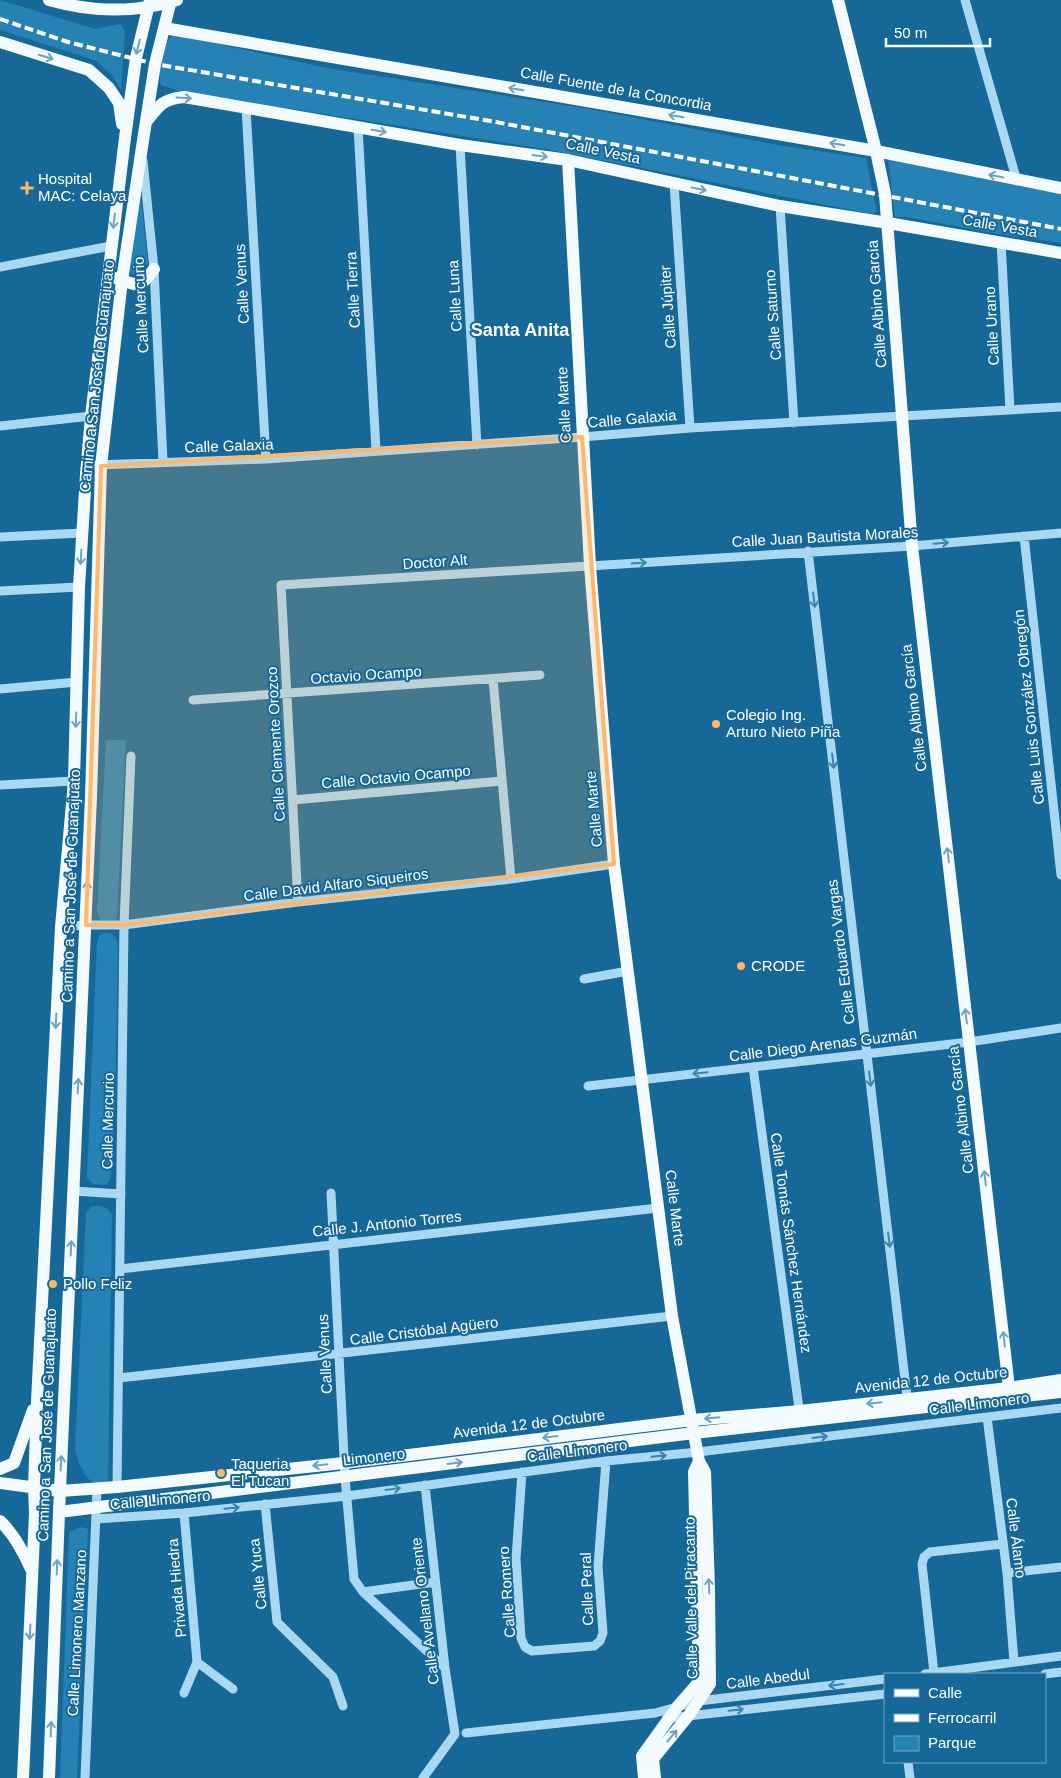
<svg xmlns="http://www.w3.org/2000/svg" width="1061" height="1778" font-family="Arial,sans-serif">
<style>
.green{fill:#2682b5}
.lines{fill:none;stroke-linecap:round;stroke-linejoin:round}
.minor{stroke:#aad8f2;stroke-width:9}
.major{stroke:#f4fbff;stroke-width:12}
.rail{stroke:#fff;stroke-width:4;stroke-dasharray:9 4;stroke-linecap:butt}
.oneway{stroke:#6fa3c1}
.oneway2{stroke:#3b84ae}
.marked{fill:#ffb76a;fill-opacity:0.2;stroke:#ffb76a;stroke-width:4;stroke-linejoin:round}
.poi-dot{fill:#ffb76a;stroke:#166898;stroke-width:2}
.labels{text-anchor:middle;stroke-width:4;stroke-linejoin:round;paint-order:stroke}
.street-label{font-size:15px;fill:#fff;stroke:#166898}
.poi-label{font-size:15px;fill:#fff;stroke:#166898;text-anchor:start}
.quarter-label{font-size:18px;font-weight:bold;fill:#fff;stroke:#166898}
</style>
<rect width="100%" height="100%" fill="#166898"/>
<path class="green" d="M 0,0 L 95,29 L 120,24 L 125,30 L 121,90 L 112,75 L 97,61 L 0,30 Z
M 174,34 L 327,68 L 584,108 L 778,145 L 866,158 L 877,212 L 871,214 L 551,150 L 179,91 L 161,85 C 157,70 161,45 174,34 Z
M 888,159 L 1061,192 L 1061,243 L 998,234 L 906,217 L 895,217 Z
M 141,198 L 148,264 C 144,271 140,274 132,274 L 128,270 Z
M 106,740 L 126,740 L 117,917 L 112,924 L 102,924 L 97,912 Z
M 104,933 L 110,933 L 116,938 L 118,946 L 115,1109 L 111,1177 L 107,1185 L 93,1184 L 87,1178 L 97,942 L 100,935 Z
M 92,1206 C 101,1206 108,1206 112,1215 L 108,1481 C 89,1493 80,1465 75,1452 L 86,1212 Z
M 80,1527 L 88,1529 L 77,1778 L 60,1778 L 69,1532 Z"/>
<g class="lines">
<path class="minor" d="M 965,0 L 1017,181
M 246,108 L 266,459
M 358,127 L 376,450
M 460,145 L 477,445
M 143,161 L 154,269 L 163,462
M 674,183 L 690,428
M 780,206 L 794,423
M 1001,242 L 1010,410
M 0,267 L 111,246
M 0,426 L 91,416
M 96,465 L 266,459 L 582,437 L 690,428 L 1061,407
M 1024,536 L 1061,875
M 0,537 L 82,533
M 808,551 L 908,1405
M 0,591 L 79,587
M 493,679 L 511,879
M 0,689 L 77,682
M 193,700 L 540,675
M 0,785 L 74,781
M 293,800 L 502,781
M 298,902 L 281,585 L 912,546 L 1061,533
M 61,927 L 86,925 L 124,925 L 298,902 L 511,879 L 614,864
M 584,979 L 628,971
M 753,1067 L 800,1416
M 588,1086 L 969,1042 L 1061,1028
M 73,1191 L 121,1194
M 331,1193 L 345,1477 L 354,1579 L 363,1592 L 445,1668
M 120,1269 L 658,1208
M 119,1378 L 672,1316
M 987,1417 L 1007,1573 L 1014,1662
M 522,1472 L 516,1559 L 521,1638 L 525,1647 L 532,1651 L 594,1646 L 600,1641 L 603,1633 L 598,1566 L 606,1461
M 117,1487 L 124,925 L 131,756
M 265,1504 L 277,1622 L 333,1677 L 343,1706
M 184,1513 L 197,1662 L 184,1693
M 96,1519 L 184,1513 L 347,1496 L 606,1461 L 698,1452 L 1061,1408
M 1007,1573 L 1061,1567
M 363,1592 L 435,1582
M 197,1662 L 233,1689
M 934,1673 L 922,1564 L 924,1557 L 930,1552 L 1003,1544
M 925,1674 L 1061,1656
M 1045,1674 L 1061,1672
M 667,1717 L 670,1718 L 885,1694
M 466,1733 L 655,1713 L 699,1701 L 885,1679
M 908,1762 L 910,1778
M 85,1778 L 97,1489
M 423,1778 L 455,1734 L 445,1668 L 425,1485"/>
<path class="major" d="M 49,0 C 91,12 136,13 177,0
M 838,0 L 876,151 L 885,194 L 912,546 L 1009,1388
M 164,28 L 876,151 L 1061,188
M 0,42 L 89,70 L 109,88 L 119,103 L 122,124
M 146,122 C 159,106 162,99 184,97 L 460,145 L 568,160 L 780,206 L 888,223 L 1061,253
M 568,160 L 590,566 L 614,864 L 672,1316 L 699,1461 L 705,1472 L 709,1588 L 710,1684 L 689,1715 L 653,1759 L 655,1778
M 115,278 C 137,284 138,292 154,269
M 0,1469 L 14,1463 L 33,1410
M 0,1483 L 60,1491 L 117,1487 L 344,1463 L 692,1420 L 800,1411 L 1009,1388 L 1061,1380
M 59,1512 L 694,1433 L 1061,1392
M 0,1521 C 14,1534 23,1551 31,1569
M 23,1778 L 35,1513 L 34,1488 L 37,1401 L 61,927 L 74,781 L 79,587 L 86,474 L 91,416 L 125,138 L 136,58 L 150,0
M 49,1778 L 59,1512 L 91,797 L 101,466 L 122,280 L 142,147 L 155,64 L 171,0
M 644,1778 L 642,1756 L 678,1706 L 699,1682 L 694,1472 L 699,1461"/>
<path class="rail" d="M 0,19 L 68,42 L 155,64 L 496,122 L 1061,229"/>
</g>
<defs><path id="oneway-shaft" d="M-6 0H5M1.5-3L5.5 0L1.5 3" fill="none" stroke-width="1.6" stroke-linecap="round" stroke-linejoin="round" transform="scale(1.25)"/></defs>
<g class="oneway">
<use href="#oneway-shaft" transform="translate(138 47) rotate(104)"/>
<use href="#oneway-shaft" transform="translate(46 57) rotate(17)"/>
<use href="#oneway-shaft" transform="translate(516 89) rotate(-170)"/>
<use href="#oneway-shaft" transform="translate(184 98) rotate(3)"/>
<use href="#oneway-shaft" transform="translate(676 116) rotate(-170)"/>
<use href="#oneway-shaft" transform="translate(379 131) rotate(10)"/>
<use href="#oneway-shaft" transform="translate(837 144) rotate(-170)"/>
<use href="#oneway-shaft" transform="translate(540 156) rotate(8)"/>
<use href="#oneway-shaft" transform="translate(996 176) rotate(-168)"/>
<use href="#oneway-shaft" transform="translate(699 189) rotate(12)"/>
<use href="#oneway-shaft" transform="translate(114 221) rotate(97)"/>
<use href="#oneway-shaft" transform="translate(81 557) rotate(93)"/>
<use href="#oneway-shaft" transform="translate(76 720) rotate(92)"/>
<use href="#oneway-shaft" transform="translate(948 855) rotate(-97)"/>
<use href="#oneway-shaft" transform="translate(87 889) rotate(-87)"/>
<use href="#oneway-shaft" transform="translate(966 1016) rotate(-97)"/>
<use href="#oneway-shaft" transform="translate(56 1021) rotate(93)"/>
<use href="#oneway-shaft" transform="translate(78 1086) rotate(-87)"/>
<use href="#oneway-shaft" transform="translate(985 1178) rotate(-97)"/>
<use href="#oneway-shaft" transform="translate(71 1248) rotate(-87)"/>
<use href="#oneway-shaft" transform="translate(1004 1339) rotate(-97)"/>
<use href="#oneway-shaft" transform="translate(874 1403) rotate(174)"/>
<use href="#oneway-shaft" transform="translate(712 1418) rotate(175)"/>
<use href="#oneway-shaft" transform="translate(550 1437) rotate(173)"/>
<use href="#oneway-shaft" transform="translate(61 1463) rotate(-87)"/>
<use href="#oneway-shaft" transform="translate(455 1463) rotate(-7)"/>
<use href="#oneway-shaft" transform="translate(320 1465) rotate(174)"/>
<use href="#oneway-shaft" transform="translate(57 1567) rotate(-88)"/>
<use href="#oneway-shaft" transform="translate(709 1586) rotate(-92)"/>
<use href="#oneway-shaft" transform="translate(30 1632) rotate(93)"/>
<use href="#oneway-shaft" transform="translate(51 1729) rotate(-88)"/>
<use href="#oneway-shaft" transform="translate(672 1736) rotate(-50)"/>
</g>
<g class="oneway2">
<use href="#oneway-shaft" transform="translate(941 543) rotate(-5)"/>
<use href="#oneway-shaft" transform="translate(639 563) rotate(-4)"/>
<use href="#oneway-shaft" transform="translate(814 600) rotate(83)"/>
<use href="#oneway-shaft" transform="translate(833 761) rotate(83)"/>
<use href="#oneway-shaft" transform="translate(700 1073) rotate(174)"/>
<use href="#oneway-shaft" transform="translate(870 1079) rotate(83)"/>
<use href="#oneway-shaft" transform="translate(889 1240) rotate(83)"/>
<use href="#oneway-shaft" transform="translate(820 1437) rotate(-7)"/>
<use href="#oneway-shaft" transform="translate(659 1456) rotate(-6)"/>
<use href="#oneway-shaft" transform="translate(393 1489) rotate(-8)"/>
<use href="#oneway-shaft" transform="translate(232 1508) rotate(-6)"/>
<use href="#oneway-shaft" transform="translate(836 1685) rotate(173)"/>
<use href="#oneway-shaft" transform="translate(736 1710) rotate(-6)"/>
</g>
<path class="marked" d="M 582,437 L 614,864 L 124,925 L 86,925 L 101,466 Z"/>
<g class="poi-dot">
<path d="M24.5 180.5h5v5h5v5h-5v5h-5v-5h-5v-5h5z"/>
<circle cx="716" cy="724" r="5"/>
<circle cx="741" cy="966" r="5"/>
<circle cx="53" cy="1284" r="5"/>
<circle cx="221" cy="1473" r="5"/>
</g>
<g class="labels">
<g class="street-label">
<text transform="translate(616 89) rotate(10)" y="5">Calle Fuente de la Concordia</text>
<text transform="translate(603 151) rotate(12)" y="5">Calle Vesta</text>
<text transform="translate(1000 226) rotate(10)" y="5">Calle Vesta</text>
<text transform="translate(242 284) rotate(-93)" y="5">Calle Venus</text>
<text transform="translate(353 290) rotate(-93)" y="5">Calle Tierra</text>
<text transform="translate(455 296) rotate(-93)" y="5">Calle Luna</text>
<text transform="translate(877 304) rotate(-94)" y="5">Calle Albino García</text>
<text transform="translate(141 305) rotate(-93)" y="5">Calle Mercurio</text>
<text transform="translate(668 307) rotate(-94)" y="5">Calle Júpiter</text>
<text transform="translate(773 315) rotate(-94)" y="5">Calle Saturno</text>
<text transform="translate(992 326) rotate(-93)" y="5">Calle Urano</text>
<text transform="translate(97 376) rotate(-84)" y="5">Camino a San José de Guanajuato</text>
<text transform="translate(564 405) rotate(-93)" y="5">Calle Marte</text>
<text transform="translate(632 419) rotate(-5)" y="5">Calle Galaxia</text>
<text transform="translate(229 446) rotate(-2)" y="5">Calle Galaxia</text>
<text transform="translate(825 537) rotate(-3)" y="5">Calle Juan Bautista Morales</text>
<text transform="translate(435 562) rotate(-4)" y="5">Doctor Alt</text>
<text transform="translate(366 675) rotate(-4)" y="5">Octavio Ocampo</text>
<text transform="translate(1029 707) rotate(-96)" y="5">Calle Luis González Obregón</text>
<text transform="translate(914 708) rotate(-97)" y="5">Calle Albino García</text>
<text transform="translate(276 744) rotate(-93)" y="5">Calle Clemente Orozco</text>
<text transform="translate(396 777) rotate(-5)" y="5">Calle Octavio Ocampo</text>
<text transform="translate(594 809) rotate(-95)" y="5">Calle Marte</text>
<text transform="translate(336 885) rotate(-7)" y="5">Calle David Alfaro Siqueiros</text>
<text transform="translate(71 886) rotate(-88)" y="5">Camino a San José de Guanajuato</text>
<text transform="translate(841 952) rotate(-97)" y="5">Calle Eduardo Vargas</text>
<text transform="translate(823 1045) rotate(-7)" y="5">Calle Diego Arenas Guzmán</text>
<text transform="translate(961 1110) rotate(-97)" y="5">Calle Albino García</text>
<text transform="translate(108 1121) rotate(-89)" y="5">Calle Mercurio</text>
<text transform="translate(675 1208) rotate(83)" y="5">Calle Marte</text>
<text transform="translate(387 1224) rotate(-6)" y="5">Calle J. Antonio Torres</text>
<text transform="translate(791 1243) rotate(82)" y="5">Calle Tomás Sánchez Hernández</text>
<text transform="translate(424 1331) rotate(-7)" y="5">Calle Cristóbal Agüero</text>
<text transform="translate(325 1354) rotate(-93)" y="5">Calle Venus</text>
<text transform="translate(931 1380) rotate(-6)" y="5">Avenida 12 de Octubre</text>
<text transform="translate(979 1404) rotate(-7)" y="5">Calle Limonero</text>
<text transform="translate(529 1424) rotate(-7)" y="5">Avenida 12 de Octubre</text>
<text transform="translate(47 1425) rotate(-88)" y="5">Camino a San José de Guanajuato</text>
<text transform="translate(577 1451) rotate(-7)" y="5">Calle Limonero</text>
<text transform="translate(374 1457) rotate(-7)" y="5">Limonero</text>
<text transform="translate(160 1500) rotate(-5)" y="5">Calle Limonero</text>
<text transform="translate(1016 1538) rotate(83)" y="5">Calle Álamo</text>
<text transform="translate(258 1574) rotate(-96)" y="5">Calle Yuca</text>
<text transform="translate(177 1588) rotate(-95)" y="5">Privada Hiedra</text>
<text transform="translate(587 1589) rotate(-92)" y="5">Calle Peral</text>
<text transform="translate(507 1592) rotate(-94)" y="5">Calle Romero</text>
<text transform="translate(691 1598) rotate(-91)" y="5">Calle Valle del Piracanto</text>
<text transform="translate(425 1611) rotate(-97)" y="5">Calle Avellano Oriente</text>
<text transform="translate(77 1633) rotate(-87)" y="5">Calle Limonero Manzano</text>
<text transform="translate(768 1679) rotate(-7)" y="5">Calle Abedul</text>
</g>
<g class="poi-label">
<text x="38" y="184">Hospital<tspan x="38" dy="17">MAC: Celaya</tspan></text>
<text x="726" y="720">Colegio Ing.<tspan x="726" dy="17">Arturo Nieto Piña</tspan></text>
<text x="751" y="971">CRODE</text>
<text x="63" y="1289">Pollo Feliz</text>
<text x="231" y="1469">Taqueria<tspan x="231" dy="17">El Tucan</tspan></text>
</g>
<g class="quarter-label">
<text x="520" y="336">Santa Anita</text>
</g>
</g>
<rect x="884" y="1673" width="162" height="90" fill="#166898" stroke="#73a4c1"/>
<rect x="894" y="1689" width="25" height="8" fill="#f4fbff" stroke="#73a4c1"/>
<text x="928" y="1698" font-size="15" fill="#ffffff">Calle</text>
<rect x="894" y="1714" width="25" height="8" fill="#ffffff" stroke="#73a4c1"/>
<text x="928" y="1723" font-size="15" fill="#ffffff">Ferrocarril</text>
<rect x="894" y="1736" width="25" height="15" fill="#2682b5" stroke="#73a4c1"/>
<text x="928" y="1748" font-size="15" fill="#ffffff">Parque</text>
<path d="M886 38v8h104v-8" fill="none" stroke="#ffffff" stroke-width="2.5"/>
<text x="894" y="38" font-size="15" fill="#ffffff" stroke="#166898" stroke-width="4" paint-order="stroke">50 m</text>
</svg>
